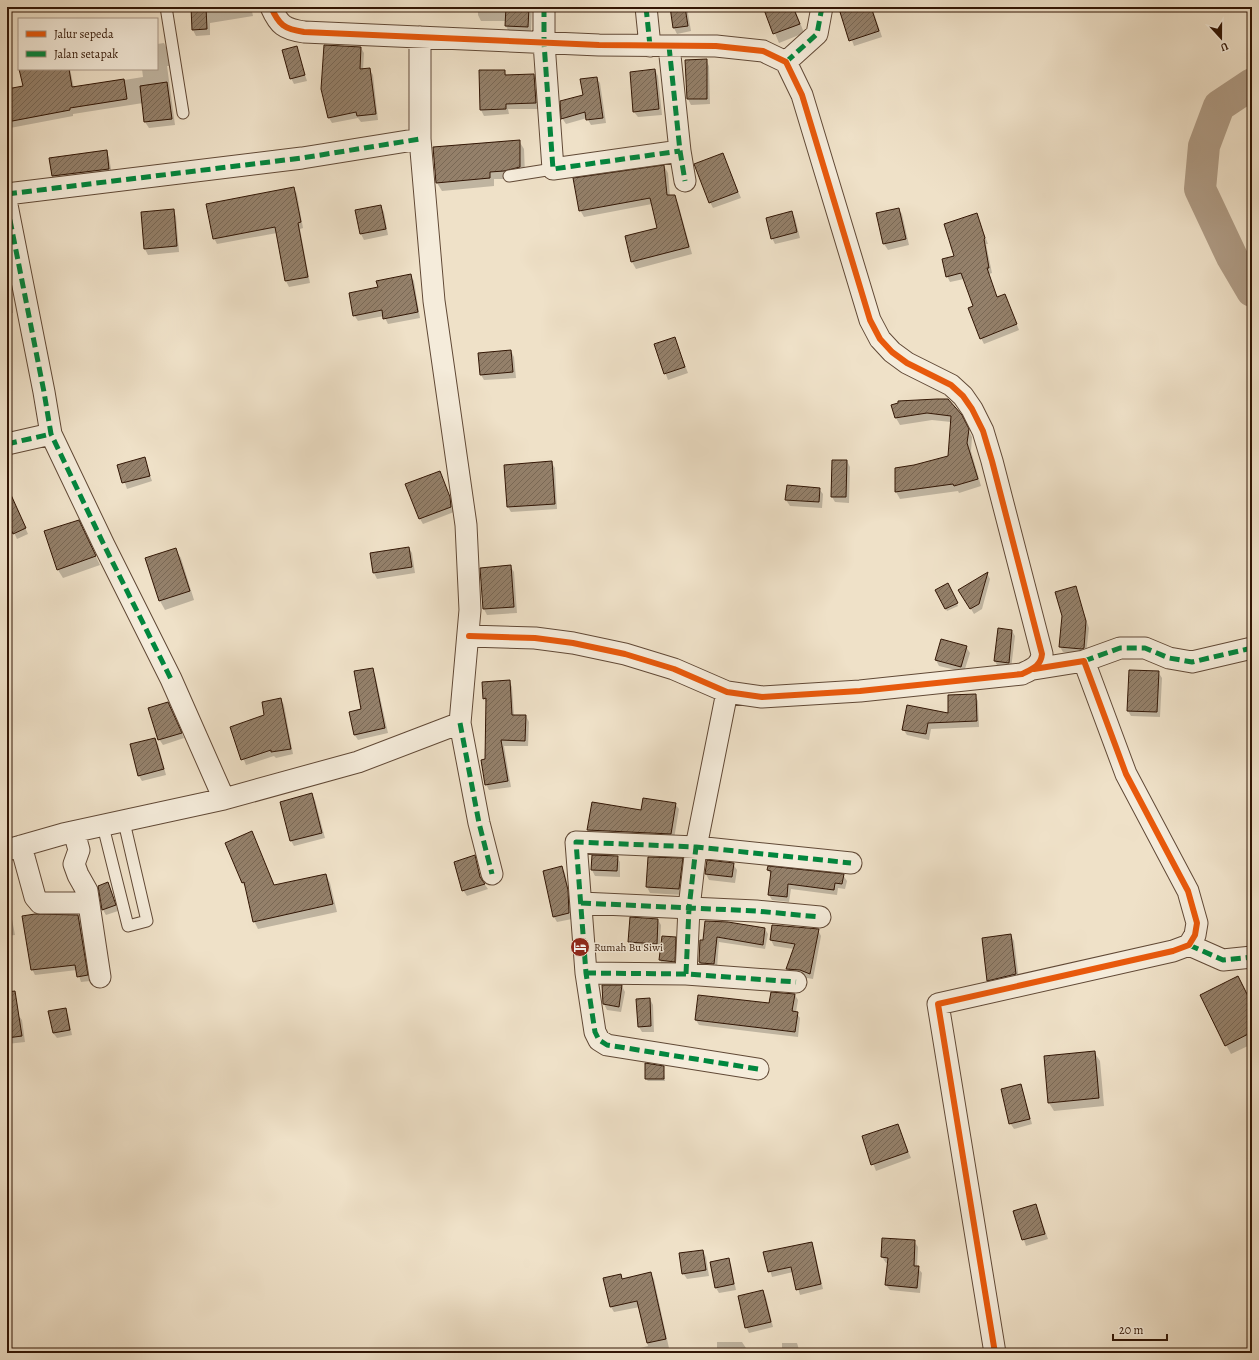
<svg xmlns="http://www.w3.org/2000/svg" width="1259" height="1360" font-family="Alegreya,serif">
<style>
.shadow{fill:#0003}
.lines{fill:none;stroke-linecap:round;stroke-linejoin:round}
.river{stroke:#af9c86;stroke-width:32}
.building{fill:url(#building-hatch);stroke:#321605}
.lane-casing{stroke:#614936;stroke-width:13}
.street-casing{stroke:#614936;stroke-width:23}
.lane{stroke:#f5ecdb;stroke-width:11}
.street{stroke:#f5ecdb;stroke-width:21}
.quiet{stroke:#00873e;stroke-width:5;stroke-dasharray:10 5;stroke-linecap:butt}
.cycleway-casing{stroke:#f5ecdb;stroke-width:8}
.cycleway{stroke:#e8590c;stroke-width:6}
.labels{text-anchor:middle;stroke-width:3;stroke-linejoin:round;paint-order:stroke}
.poi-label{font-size:11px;fill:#321605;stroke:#f5ecdb;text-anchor:start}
</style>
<defs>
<pattern id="building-hatch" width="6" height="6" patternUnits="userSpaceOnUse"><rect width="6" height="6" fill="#94806a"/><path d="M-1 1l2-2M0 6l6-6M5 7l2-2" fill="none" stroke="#796855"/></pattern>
</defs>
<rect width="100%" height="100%" fill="#efe1c8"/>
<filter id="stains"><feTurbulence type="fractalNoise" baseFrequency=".005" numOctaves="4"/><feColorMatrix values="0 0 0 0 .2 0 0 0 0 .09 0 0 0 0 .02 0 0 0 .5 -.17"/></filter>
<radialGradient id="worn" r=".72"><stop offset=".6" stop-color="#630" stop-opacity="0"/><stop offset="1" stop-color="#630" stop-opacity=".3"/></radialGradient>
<path class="shadow" d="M 192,7 L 251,7 L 253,16 L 210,23 L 210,35 L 196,36 L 193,30 Z
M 478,7 L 532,7 L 531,32 L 509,32 L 506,26 L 506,21 L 481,21 L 478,15 Z
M 671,7 L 687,7 L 691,31 L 677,34 L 674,28 Z
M 764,7 L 794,7 L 804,33 L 779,43 Z
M 840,7 L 872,7 L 882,37 L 854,46 Z
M 164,43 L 167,49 L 170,66 L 167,66 L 175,125 L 149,128 L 145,122 L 143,103 L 73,114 L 73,116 L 10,128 L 7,122 L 7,90 L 24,87 L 20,69 L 70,69 L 74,88 L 143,77 L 142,69 L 157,69 L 157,44 Z
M 296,47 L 307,81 L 294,84 L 291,78 Z
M 361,48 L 364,53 L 363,70 L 369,69 L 373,75 L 378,120 L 361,122 L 358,118 L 332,123 L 329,118 Z
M 706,60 L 709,66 L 710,104 L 691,105 L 688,99 L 686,61 Z
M 655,70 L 658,76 L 662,115 L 638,117 L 634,112 Z
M 504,71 L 507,76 L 534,75 L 537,81 L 539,109 L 508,109 L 509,114 L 484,116 L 481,110 Z
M 596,78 L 600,83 L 606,123 L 591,125 L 587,118 L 566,124 L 562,118 L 584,96 Z
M 519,141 L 524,149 L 525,175 L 509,179 L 494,179 L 494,186 L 442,191 L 437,183 Z
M 106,151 L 109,157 L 112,175 L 56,182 L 52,176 L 50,159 Z
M 723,154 L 741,198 L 713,208 L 710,202 Z
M 664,166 L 668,173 L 670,196 L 674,196 L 678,203 L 692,254 L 636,269 L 632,262 L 626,237 L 658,228 L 652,204 L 584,217 L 580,210 Z
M 294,188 L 297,194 L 303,228 L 300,229 L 310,283 L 289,287 L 286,281 L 277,233 L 217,244 L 214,238 Z
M 381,207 L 384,212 L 388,235 L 364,240 L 361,234 L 356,211 Z
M 898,209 L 902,214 L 909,245 L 888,250 L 884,244 L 877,214 Z
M 173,210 L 176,216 L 179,252 L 148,255 L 145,249 Z
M 792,213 L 795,218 L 800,238 L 775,244 L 772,238 Z
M 977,215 L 988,244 L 986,244 L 992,273 L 989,274 L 997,298 L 1005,295 L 1019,330 L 984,344 L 981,338 L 974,307 L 964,279 L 950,282 L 947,276 Z
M 410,275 L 414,281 L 420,318 L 388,324 L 384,316 L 358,321 L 354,315 L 379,288 Z
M 7,287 L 11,293 L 13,313 L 7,314 Z
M 675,339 L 688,373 L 668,380 L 655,345 Z
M 511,351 L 514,357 L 516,378 L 484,380 L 481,375 Z
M 948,400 L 965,423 L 972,437 L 971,451 L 981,486 L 959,493 L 958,491 L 900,499 L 896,492 L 896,468 L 914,466 L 949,457 L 951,422 L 932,420 L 900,425 L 896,418 L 899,404 Z
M 144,458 L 152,481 L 127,489 L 119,465 Z
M 847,461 L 850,467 L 849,503 L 835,502 L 832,497 Z
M 551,462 L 555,468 L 557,509 L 511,512 L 508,507 Z
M 439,472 L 453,504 L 454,512 L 423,524 L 420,519 Z
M 819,489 L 823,494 L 822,508 L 790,506 L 786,500 Z
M 7,493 L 12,498 L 28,534 L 17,539 L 7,518 Z
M 83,530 L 100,565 L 63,578 L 58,570 Z
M 409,548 L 412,553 L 415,573 L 377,579 L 374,573 L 371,554 Z
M 175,549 L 181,558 L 194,600 L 165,610 L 160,601 L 146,559 Z
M 510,566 L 514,572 L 517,613 L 487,615 L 484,609 L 481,568 Z
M 987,573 L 990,579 L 982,609 L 974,614 L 960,590 Z
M 948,585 L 958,606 L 947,611 L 936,590 Z
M 1075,587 L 1089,628 L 1086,654 L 1063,652 L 1060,647 Z
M 998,629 L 1012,631 L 1015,636 L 1011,669 L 998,667 L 995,661 Z
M 966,647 L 970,653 L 964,672 L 939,666 L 936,660 Z
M 372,669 L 375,674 L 388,733 L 358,740 L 354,734 Z
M 1158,672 L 1162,678 L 1160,717 L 1131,716 L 1128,711 Z
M 509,681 L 512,687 L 514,716 L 526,716 L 529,722 L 528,746 L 504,746 L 511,787 L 489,790 L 486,784 L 487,704 L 484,698 Z
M 975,695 L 978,701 L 979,727 L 931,729 L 929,740 L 907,735 L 903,729 L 949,715 Z
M 281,699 L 284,705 L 293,754 L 276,758 L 274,756 L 246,765 L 231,727 L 266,716 Z
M 171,709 L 184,738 L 163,745 L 159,739 Z
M 155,739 L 158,744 L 166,775 L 142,781 L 139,776 L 131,745 Z
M 312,795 L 315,800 L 325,838 L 294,846 L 291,841 Z
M 592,803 L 642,811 L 675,804 L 679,809 L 674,839 L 591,836 L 588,830 Z
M 251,833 L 275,886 L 326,875 L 330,883 L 337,912 L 258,929 L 254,921 L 247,890 L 242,882 Z
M 474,856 L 483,882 L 488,889 L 467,896 L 463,890 Z
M 617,857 L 620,862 L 620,877 L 595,876 L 592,870 Z
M 682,859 L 685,865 L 682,895 L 650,893 L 647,887 Z
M 733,864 L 737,870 L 735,883 L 709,880 L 706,874 Z
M 562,867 L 565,873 L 570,896 L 572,919 L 557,922 L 554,917 Z
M 768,870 L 843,875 L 847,881 L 845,889 L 838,888 L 837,895 L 791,889 L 789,902 L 772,900 L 769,895 L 771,875 Z
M 108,883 L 118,911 L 106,915 L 103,910 Z
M 7,893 L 15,935 L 7,936 Z
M 78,916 L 81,922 L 90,981 L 81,982 L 77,970 L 35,975 L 32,969 Z
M 658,920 L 661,925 L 660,943 L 675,938 L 678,944 L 677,967 L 663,966 L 660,960 L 661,949 L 633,947 L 629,941 Z
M 706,922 L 765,929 L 768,934 L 765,949 L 719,942 L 717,968 L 702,966 L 700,962 Z
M 818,930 L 821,936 L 813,979 L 790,975 L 787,969 L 794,949 L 774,946 L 771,940 Z
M 1011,935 L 1014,941 L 1019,980 L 991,986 L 988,980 Z
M 622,986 L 625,992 L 621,1012 L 607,1010 L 604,1004 Z
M 771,993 L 795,995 L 798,1000 L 796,1012 L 800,1018 L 798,1037 L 699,1025 L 696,1020 L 699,996 L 769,1004 Z
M 650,999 L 653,1005 L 654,1032 L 642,1032 L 639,1027 Z
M 1252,1005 L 1252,1044 L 1231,1054 L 1226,1045 Z
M 65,1009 L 68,1015 L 72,1035 L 57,1038 L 53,1033 Z
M 18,1015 L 22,1020 L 25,1042 L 7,1044 L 7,1016 Z
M 1094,1052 L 1100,1061 L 1104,1106 L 1054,1111 L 1049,1103 Z
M 663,1067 L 665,1081 L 648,1081 L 646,1079 Z
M 1020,1085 L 1023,1091 L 1032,1124 L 1014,1129 L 1010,1123 Z
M 898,1125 L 911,1158 L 876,1171 L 863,1137 Z
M 1036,1205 L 1048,1239 L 1026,1246 L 1014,1211 Z
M 883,1240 L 914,1241 L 918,1247 L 917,1267 L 922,1273 L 920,1293 L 890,1290 L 886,1285 L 889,1263 L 886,1263 L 882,1257 Z
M 811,1243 L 814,1248 L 823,1289 L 800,1295 L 793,1272 L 772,1277 L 765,1253 Z
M 703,1251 L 706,1257 L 709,1276 L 687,1279 L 683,1273 Z
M 728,1259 L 731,1265 L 736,1290 L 719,1293 L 716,1288 Z
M 650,1273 L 654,1279 L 670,1353 L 620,1353 L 648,1346 L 640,1307 L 614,1312 L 611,1307 L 620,1275 L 623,1280 Z
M 763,1291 L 766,1297 L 773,1327 L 749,1333 L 746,1327 Z
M 717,1342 L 742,1342 L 746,1348 L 746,1353 L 717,1353 Z
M 782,1343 L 797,1343 L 800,1353 L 782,1353 Z"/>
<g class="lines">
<path class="river" d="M 1252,84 L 1219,106 L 1204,146 L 1200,189 L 1232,257 L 1252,291"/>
</g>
<path class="building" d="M 191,7 L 206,7 L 207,29 L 192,30 Z
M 506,7 L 529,7 L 528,27 L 505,26 Z
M 670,7 L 685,7 L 688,26 L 673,28 Z
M 763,7 L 793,7 L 800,24 L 773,34 Z
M 855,7 L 871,7 L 879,31 L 849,41 L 840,12 Z
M 324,45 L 361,47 L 360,69 L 370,68 L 376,114 L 357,116 L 356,112 L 328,118 L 321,89 Z
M 297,46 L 305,75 L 290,79 L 282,50 Z
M 707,59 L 707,99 L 687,99 L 685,60 Z
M 19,69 L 69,69 L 72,87 L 124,79 L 127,99 L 70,108 L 70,110 L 7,122 L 7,89 L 23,86 Z
M 655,69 L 659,109 L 633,112 L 630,72 Z
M 479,70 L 505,70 L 505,75 L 534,74 L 536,103 L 506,104 L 506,109 L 480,110 Z
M 597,77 L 603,118 L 586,120 L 585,112 L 561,119 L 560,101 L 583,95 L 580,79 Z
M 167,82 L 172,119 L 144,122 L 140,86 Z
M 520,140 L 520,167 L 504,171 L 490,172 L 490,178 L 436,183 L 433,147 Z
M 107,150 L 109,169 L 52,176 L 49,158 Z
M 723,153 L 738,192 L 709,203 L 694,164 Z
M 664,165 L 667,195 L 675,195 L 689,247 L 631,262 L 625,236 L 657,228 L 650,198 L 579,211 L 573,178 Z
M 294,187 L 301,222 L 298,223 L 308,277 L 285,281 L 275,227 L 213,239 L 206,204 Z
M 381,205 L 386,229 L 360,234 L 355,210 Z
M 899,208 L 906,239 L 883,244 L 876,213 Z
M 174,209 L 177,246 L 144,249 L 141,212 Z
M 792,211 L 797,232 L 771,239 L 766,218 Z
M 977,213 L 985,238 L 984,239 L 989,268 L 987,268 L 997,297 L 1005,294 L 1017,324 L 980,339 L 968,308 L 973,306 L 961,273 L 946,277 L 942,259 L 954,256 L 944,224 Z
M 411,274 L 418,312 L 383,319 L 382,310 L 353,316 L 349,293 L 378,287 L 376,281 Z
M 675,337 L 685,367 L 664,374 L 654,344 Z
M 511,350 L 513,372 L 480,375 L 478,353 Z
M 937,399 L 948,399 L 962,415 L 969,429 L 967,443 L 978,479 L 954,486 L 953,484 L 895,492 L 895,468 L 914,465 L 948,456 L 951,416 L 927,413 L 895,418 L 891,405 L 898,403 L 898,401 Z
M 145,457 L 150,476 L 122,483 L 117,465 Z
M 832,460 L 847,460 L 846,497 L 831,497 Z
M 552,461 L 555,504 L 507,507 L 504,465 Z
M 440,471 L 450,497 L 451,507 L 419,519 L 405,484 Z
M 787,485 L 820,488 L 819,502 L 785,500 Z
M 7,486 L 26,528 L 13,534 L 7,520 Z
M 79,520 L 96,556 L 57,570 L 44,531 Z
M 409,547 L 412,567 L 373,573 L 370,553 Z
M 176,548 L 190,591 L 159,601 L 145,558 Z
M 511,565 L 514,607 L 483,609 L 480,568 Z
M 988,572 L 979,604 L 970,609 L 958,590 Z
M 948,583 L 958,603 L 945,609 L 935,590 Z
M 1076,586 L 1086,621 L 1084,648 L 1082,649 L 1059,647 L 1062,616 L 1055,592 Z
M 998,628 L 1012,630 L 1009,663 L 994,661 Z
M 941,639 L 967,646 L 961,667 L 935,660 Z
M 373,668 L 385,728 L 354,735 L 349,712 L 361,709 L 354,671 Z
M 1129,670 L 1159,671 L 1157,712 L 1127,711 Z
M 510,680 L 512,715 L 526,715 L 525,741 L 501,740 L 508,781 L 485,785 L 481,760 L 485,759 L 486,698 L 483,699 L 482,682 Z
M 976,694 L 977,721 L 928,723 L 926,734 L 902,730 L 907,705 L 948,713 L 948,695 Z
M 281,698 L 291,749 L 271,752 L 271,750 L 241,760 L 230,727 L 264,715 L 262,702 Z
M 168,702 L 182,733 L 158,740 L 148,708 Z
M 155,738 L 164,769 L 138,776 L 130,744 Z
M 312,793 L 322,833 L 290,841 L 280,802 Z
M 643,798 L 676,803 L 671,834 L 587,830 L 592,802 L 641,810 Z
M 252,831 L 274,885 L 326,874 L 333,904 L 253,922 L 244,882 L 242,883 L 225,843 Z
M 475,855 L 480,877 L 485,884 L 462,891 L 454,862 Z
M 592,855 L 618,856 L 617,871 L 591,870 Z
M 648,857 L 683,858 L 679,889 L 646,887 Z
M 707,860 L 734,863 L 732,877 L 705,874 Z
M 562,866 L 568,890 L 569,913 L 553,917 L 543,871 Z
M 768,866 L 844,874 L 842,884 L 835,883 L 834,890 L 788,884 L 787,897 L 768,895 L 771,871 L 767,870 Z
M 108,882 L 116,905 L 102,910 L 98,886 Z
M 35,914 L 78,915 L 88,975 L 77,977 L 75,965 L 31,970 L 22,916 Z
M 630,917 L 658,919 L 657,944 L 628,942 Z
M 705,921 L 728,922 L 765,928 L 763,945 L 717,937 L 714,964 L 701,963 L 699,962 L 700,940 L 703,940 Z
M 772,925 L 819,929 L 810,974 L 800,970 L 786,969 L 795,944 L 770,940 Z
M 1011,934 L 1016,974 L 987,981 L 982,938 Z
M 662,936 L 676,937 L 675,962 L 659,960 Z
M 1238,976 L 1252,1004 L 1252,1032 L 1225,1046 L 1200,995 Z
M 602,985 L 622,985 L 619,1007 L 603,1004 Z
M 15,991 L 22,1036 L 7,1038 L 7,992 Z
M 771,992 L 795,994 L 792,1011 L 798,1012 L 795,1032 L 695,1020 L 698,995 L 769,1003 Z
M 650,998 L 651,1026 L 638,1027 L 636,999 Z
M 66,1008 L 70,1030 L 53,1033 L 48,1011 Z
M 1095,1051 L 1099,1098 L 1048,1103 L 1044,1056 Z
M 645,1063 L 664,1066 L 664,1079 L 645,1079 Z
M 1021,1084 L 1030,1119 L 1009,1124 L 1001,1089 Z
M 898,1124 L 908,1152 L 871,1165 L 862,1136 Z
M 1036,1204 L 1045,1234 L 1022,1240 L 1013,1211 Z
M 882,1238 L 915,1240 L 914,1266 L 919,1266 L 917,1288 L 885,1285 L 888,1258 L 881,1257 Z
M 812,1242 L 821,1284 L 796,1290 L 791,1267 L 768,1272 L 763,1252 Z
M 703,1250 L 706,1270 L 682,1274 L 679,1253 Z
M 729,1258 L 734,1284 L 715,1288 L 710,1262 Z
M 651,1272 L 666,1339 L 647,1343 L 637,1301 L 610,1307 L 603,1278 L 621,1274 L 622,1279 Z
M 763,1290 L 771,1322 L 745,1328 L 738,1296 Z"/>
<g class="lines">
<g class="lane-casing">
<path id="lane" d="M 166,7 L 183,113
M 509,176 L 553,169
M 103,826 L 128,926 L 147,921 L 124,822"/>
</g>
<g class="street-casing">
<path id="street" d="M 271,7 C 279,25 284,29 304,32 L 599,45 L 716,46 L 763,51 L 786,62 L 802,95 L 870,320 L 880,339 L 892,352 L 907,363 L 951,385 L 963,396 L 972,409 L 983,431 L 992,461 L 1042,654 C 1041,666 1032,669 1022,674 L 860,691 L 762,697 L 727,692 L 674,669 L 625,654 L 573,643 L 535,638 L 469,636
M 544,7 L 544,43 L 553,169 L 680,151
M 646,7 L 650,46
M 420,37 L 420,139 L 434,301 L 466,525 L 470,610 L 460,723 L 479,823 L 492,874
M 669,46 L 680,151 L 685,181
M 786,62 L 817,34 L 822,7
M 7,194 L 302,158 L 420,139
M 7,205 L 44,392 L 51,434 L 104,545 L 171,679 L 224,799
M 7,444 L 51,434
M 1084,661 L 1120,648 L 1145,648 L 1169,658 L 1192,662 L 1252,648
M 74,832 L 79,850 L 74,864 L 78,875 L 87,891 L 100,977
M 21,846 L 35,897 L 40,903 L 89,903
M 7,850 L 63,834 L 224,799 L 358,762 L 460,723
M 581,903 L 756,911 L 820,917
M 1189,945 L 1223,960 L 1252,957
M 586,973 L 686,974 L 796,982
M 686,974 L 689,908 L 696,847 L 727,692
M 758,1069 L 607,1045 L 599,1040 L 595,1032 L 586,973 L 576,842 L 696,847 L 851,863
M 995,1353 L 938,1004 L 1173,951 L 1189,945 L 1195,935 L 1197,923 L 1188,891 L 1126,774 L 1084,661 L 1034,669"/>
</g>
<use href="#lane" class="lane"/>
<use href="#street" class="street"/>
<path class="quiet" d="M 544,7 L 544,43 L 553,169 L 680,151
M 646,7 L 650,46
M 669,46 L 680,151 L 685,181
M 786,62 L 817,34 L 822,7
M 7,194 L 302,158 L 420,139
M 7,205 L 44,392 L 51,434 L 104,545 L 171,679
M 7,444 L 51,434
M 1084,661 L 1120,648 L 1145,648 L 1169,658 L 1192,662 L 1252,648
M 460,723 L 479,823 L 492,874
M 581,903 L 756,911 L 820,917
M 1189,945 L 1223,960 L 1252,957
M 586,973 L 686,974 L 796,982
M 686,974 L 689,908 L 696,847
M 758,1069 L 607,1045 L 599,1040 L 595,1032 L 586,973 L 576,842 L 696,847 L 851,863"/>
<g class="cycleway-casing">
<path id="cycleway" d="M 271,7 C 279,25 284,29 304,32 L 599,45 L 716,46 L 763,51 L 786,62 L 802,95 L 870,320 L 880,339 L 892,352 L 907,363 L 951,385 L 963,396 L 972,409 L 983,431 L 992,461 L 1042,654 C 1041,666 1032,669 1022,674 L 860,691 L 762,697 L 727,692 L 674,669 L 625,654 L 573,643 L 535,638 L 469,636
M 995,1353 L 938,1004 L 1173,951 L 1189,945 L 1195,935 L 1197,923 L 1188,891 L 1126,774 L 1084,661 L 1034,669"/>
</g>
<use href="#cycleway" class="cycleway"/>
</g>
<defs>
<g id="hotel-disc" transform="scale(1)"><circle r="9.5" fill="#8f2418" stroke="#f5ecdb"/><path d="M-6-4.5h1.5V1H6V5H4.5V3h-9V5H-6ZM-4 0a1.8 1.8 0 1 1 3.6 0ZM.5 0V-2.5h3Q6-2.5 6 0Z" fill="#fff"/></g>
</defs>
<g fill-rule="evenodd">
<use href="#hotel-disc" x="580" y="947"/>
</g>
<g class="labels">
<g class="poi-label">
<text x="594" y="951">Rumah Bu Siwi</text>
</g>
</g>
<rect width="1259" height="1360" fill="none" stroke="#efe1c8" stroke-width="24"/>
<rect x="8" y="8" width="1243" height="1344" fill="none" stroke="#321605" stroke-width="2"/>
<rect x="12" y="12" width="1235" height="1336" fill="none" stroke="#321605"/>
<rect x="18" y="18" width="140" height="52" fill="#f5ecdb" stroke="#a79685"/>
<rect x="26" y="31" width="20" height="6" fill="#e8590c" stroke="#a79685"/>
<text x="54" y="38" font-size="12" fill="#321605">Jalur sepeda</text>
<rect x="26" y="51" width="20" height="6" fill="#00873e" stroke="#a79685"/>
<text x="54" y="58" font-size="12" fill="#321605">Jalan setapak</text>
<g transform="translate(1221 38) rotate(159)" stroke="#f5ecdb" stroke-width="3" paint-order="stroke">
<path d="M0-3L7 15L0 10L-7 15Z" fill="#321605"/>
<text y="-6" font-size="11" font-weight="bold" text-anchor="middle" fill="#321605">U</text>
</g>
<path d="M1113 1334v6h54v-6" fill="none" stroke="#321605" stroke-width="2"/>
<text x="1119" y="1334" font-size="12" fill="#321605" stroke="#f5ecdb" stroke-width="3" paint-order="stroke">20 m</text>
<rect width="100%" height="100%" filter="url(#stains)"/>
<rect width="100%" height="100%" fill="url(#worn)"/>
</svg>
